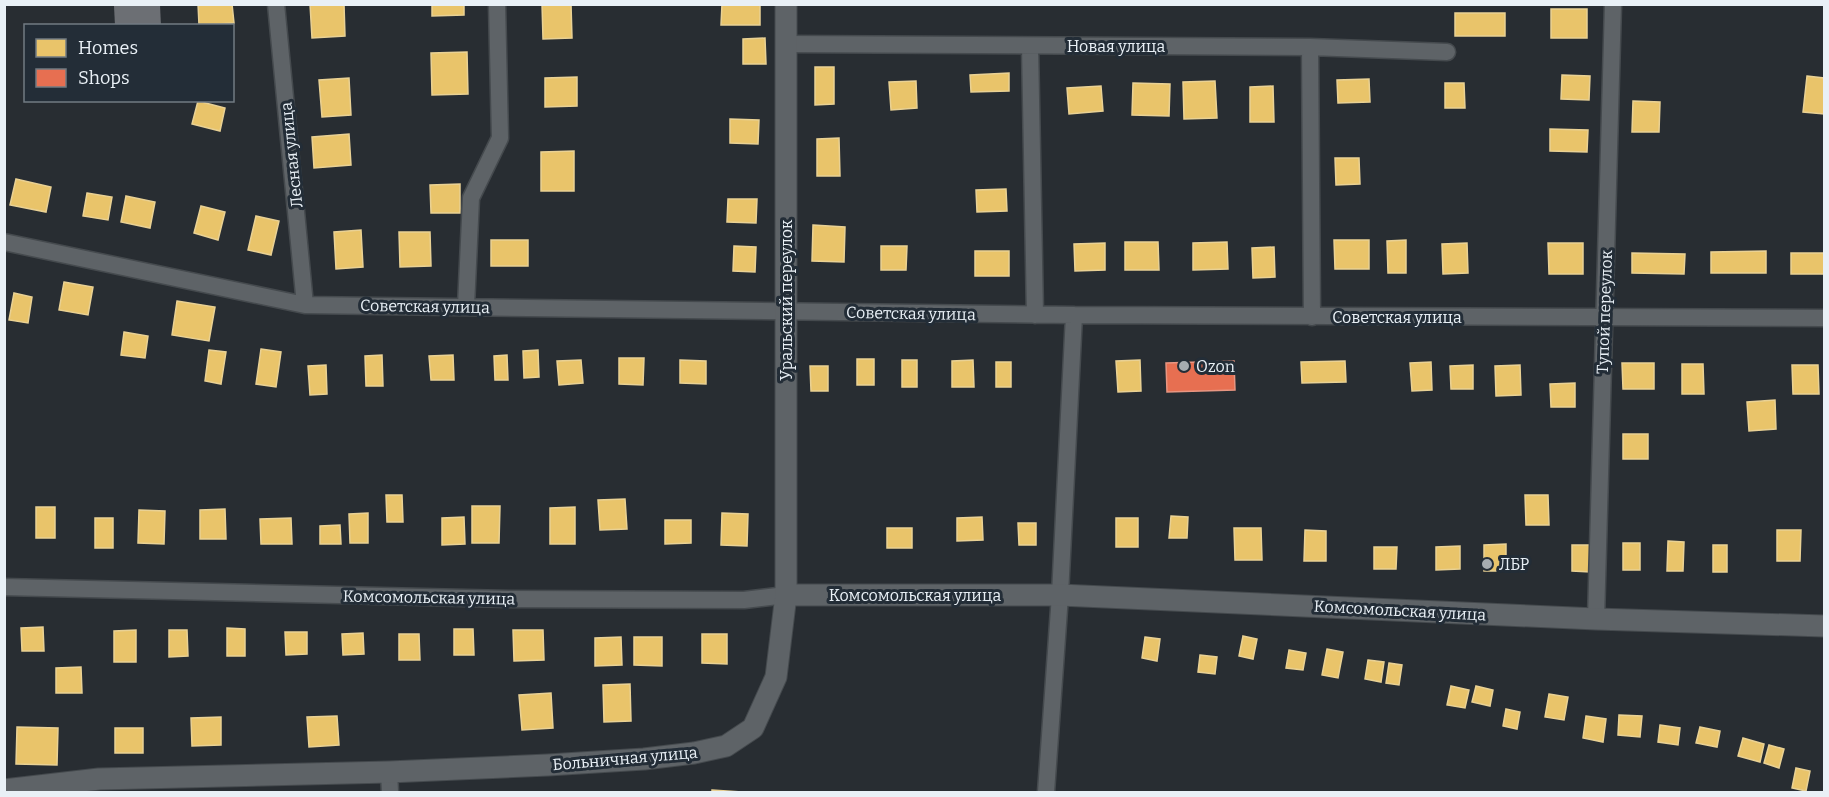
<svg xmlns="http://www.w3.org/2000/svg" width="1829" height="797" font-family="Bitter,serif">
<style>
.homes{fill:#e9c46a;stroke:#e9d194;stroke-width:1.5}
.shops{fill:#e76f51;stroke:#e89682;stroke-width:1.5}
.building{fill:#6c6f74}
.lines{fill:none;stroke-linecap:round;stroke-linejoin:round}
.minor-casing{stroke:#454a4e;stroke-width:19}
.tertiary-casing{stroke:#454a4e;stroke-width:23}
.minor{stroke:#5e6367;stroke-width:16}
.tertiary{stroke:#5e6367;stroke-width:21}
.poi-dot{fill:#a5acb1;stroke:#232d37;stroke-width:2}
.labels{text-anchor:middle;stroke-width:6;stroke-linejoin:round;paint-order:stroke}
.street-label{font-size:16px;fill:#e9f0f6;stroke:#232d37}
.poi-label{font-size:16px;fill:#e9f0f6;stroke:#232d37;text-anchor:start}
</style>
<rect width="100%" height="100%" fill="#282d32"/>
<path class="homes" d="M 198,4 L 232,4 L 234,23 L 199,25 Z
M 310,4 L 344,4 L 345,36 L 312,38 Z
M 432,4 L 464,4 L 464,15 L 432,16 Z
M 542,4 L 571,4 L 572,38 L 543,39 Z
M 722,4 L 760,4 L 760,25 L 721,25 Z
M 1551,9 L 1587,9 L 1587,38 L 1551,38 Z
M 1455,13 L 1505,13 L 1505,36 L 1455,36 Z
M 765,38 L 766,64 L 743,64 L 743,39 Z
M 467,52 L 468,94 L 432,95 L 431,53 Z
M 815,67 L 834,67 L 834,104 L 815,105 Z
M 1009,73 L 1009,91 L 971,92 L 970,75 Z
M 1562,75 L 1590,76 L 1589,100 L 1561,99 Z
M 1807,76 L 1824,78 L 1824,114 L 1803,112 Z
M 577,77 L 577,106 L 545,107 L 545,78 Z
M 349,78 L 351,115 L 322,117 L 319,80 Z
M 1369,79 L 1370,102 L 1338,103 L 1337,80 Z
M 916,81 L 917,108 L 891,110 L 889,82 Z
M 1215,81 L 1217,118 L 1184,119 L 1183,82 Z
M 1133,83 L 1170,84 L 1169,116 L 1132,115 Z
M 1445,83 L 1464,83 L 1465,108 L 1445,108 Z
M 1101,86 L 1103,111 L 1069,114 L 1067,88 Z
M 1273,86 L 1274,122 L 1250,122 L 1250,87 Z
M 198,101 L 225,108 L 220,131 L 192,124 Z
M 1633,101 L 1660,102 L 1659,132 L 1632,132 Z
M 730,119 L 759,120 L 758,144 L 730,143 Z
M 1550,129 L 1588,130 L 1587,152 L 1550,151 Z
M 349,134 L 351,165 L 314,168 L 312,137 Z
M 839,138 L 840,176 L 817,176 L 817,139 Z
M 574,151 L 574,191 L 541,191 L 541,152 Z
M 1335,158 L 1359,158 L 1360,184 L 1336,185 Z
M 16,179 L 51,187 L 46,212 L 10,205 Z
M 460,184 L 460,213 L 431,213 L 430,185 Z
M 1006,189 L 1007,211 L 977,212 L 976,190 Z
M 87,193 L 112,197 L 108,220 L 83,216 Z
M 126,196 L 155,202 L 150,228 L 121,222 Z
M 728,199 L 757,199 L 756,223 L 727,222 Z
M 201,206 L 225,212 L 218,240 L 194,233 Z
M 256,216 L 279,221 L 271,255 L 248,250 Z
M 813,225 L 845,227 L 844,262 L 812,261 Z
M 361,230 L 363,267 L 336,269 L 334,232 Z
M 399,232 L 430,232 L 431,266 L 400,267 Z
M 491,240 L 528,240 L 528,266 L 491,266 Z
M 1334,240 L 1369,240 L 1369,269 L 1335,269 Z
M 1406,240 L 1406,273 L 1388,273 L 1387,241 Z
M 1125,242 L 1158,242 L 1159,270 L 1125,270 Z
M 1227,242 L 1228,269 L 1193,270 L 1193,243 Z
M 1105,243 L 1105,270 L 1075,271 L 1074,244 Z
M 1467,243 L 1468,273 L 1443,274 L 1442,244 Z
M 1548,243 L 1583,243 L 1583,274 L 1549,274 Z
M 734,246 L 756,247 L 755,272 L 733,271 Z
M 881,246 L 907,246 L 906,270 L 881,270 Z
M 1274,247 L 1275,277 L 1253,278 L 1252,248 Z
M 975,251 L 1009,251 L 1009,276 L 975,276 Z
M 1766,251 L 1766,273 L 1711,273 L 1711,252 Z
M 1632,253 L 1685,254 L 1684,274 L 1632,273 Z
M 1791,253 L 1824,253 L 1824,274 L 1791,274 Z
M 64,282 L 93,287 L 88,315 L 59,310 Z
M 14,293 L 32,297 L 28,323 L 9,320 Z
M 177,301 L 215,307 L 209,341 L 172,335 Z
M 124,332 L 148,336 L 145,358 L 121,355 Z
M 261,349 L 281,352 L 276,387 L 256,384 Z
M 209,350 L 226,352 L 221,384 L 205,381 Z
M 538,350 L 539,377 L 524,378 L 523,351 Z
M 382,355 L 383,386 L 366,386 L 365,356 Z
M 453,355 L 454,380 L 431,380 L 429,356 Z
M 507,355 L 508,380 L 495,380 L 494,356 Z
M 619,358 L 644,358 L 643,385 L 619,384 Z
M 857,359 L 874,359 L 874,385 L 857,385 Z
M 581,360 L 583,383 L 559,385 L 557,361 Z
M 680,360 L 706,361 L 706,384 L 680,383 Z
M 902,360 L 917,360 L 917,387 L 902,387 Z
M 973,360 L 974,387 L 952,387 L 952,361 Z
M 1140,360 L 1141,391 L 1118,392 L 1116,361 Z
M 1345,361 L 1346,382 L 1302,383 L 1301,362 Z
M 996,362 L 1011,362 L 1011,387 L 996,387 Z
M 1431,362 L 1432,390 L 1412,391 L 1410,363 Z
M 1622,363 L 1654,363 L 1654,389 L 1623,389 Z
M 1682,364 L 1703,364 L 1704,394 L 1682,394 Z
M 326,365 L 327,394 L 310,395 L 308,366 Z
M 1473,365 L 1473,389 L 1451,389 L 1450,366 Z
M 1520,365 L 1521,395 L 1496,396 L 1495,366 Z
M 1792,365 L 1818,365 L 1819,394 L 1793,394 Z
M 810,366 L 828,366 L 828,391 L 811,391 Z
M 1575,383 L 1575,407 L 1551,407 L 1550,384 Z
M 1775,400 L 1776,429 L 1749,431 L 1747,402 Z
M 1623,434 L 1648,434 L 1648,459 L 1623,459 Z
M 386,495 L 402,495 L 403,522 L 387,522 Z
M 1525,495 L 1548,495 L 1549,525 L 1526,525 Z
M 625,499 L 627,529 L 600,530 L 598,500 Z
M 472,506 L 500,506 L 499,543 L 472,543 Z
M 36,507 L 55,507 L 55,538 L 36,538 Z
M 575,507 L 575,544 L 550,544 L 550,508 Z
M 225,509 L 226,539 L 200,539 L 200,510 Z
M 139,510 L 165,511 L 164,544 L 138,543 Z
M 368,513 L 368,543 L 350,543 L 349,514 Z
M 722,513 L 748,514 L 747,546 L 721,545 Z
M 1171,516 L 1188,517 L 1187,538 L 1169,538 Z
M 464,517 L 465,544 L 442,545 L 442,518 Z
M 982,517 L 983,540 L 957,541 L 957,518 Z
M 95,518 L 113,518 L 113,548 L 95,548 Z
M 291,518 L 292,544 L 261,544 L 260,519 Z
M 1116,518 L 1138,518 L 1138,547 L 1116,547 Z
M 665,520 L 691,520 L 691,543 L 665,544 Z
M 1018,523 L 1036,523 L 1036,545 L 1019,545 Z
M 340,525 L 341,544 L 320,544 L 320,526 Z
M 887,528 L 912,528 L 912,548 L 887,548 Z
M 1234,528 L 1261,528 L 1262,560 L 1235,560 Z
M 1305,530 L 1326,531 L 1326,561 L 1304,561 Z
M 1777,530 L 1801,530 L 1800,561 L 1777,561 Z
M 1668,541 L 1684,542 L 1683,571 L 1667,571 Z
M 1623,543 L 1640,543 L 1640,570 L 1623,570 Z
M 1506,544 L 1506,571 L 1484,571 L 1484,545 Z
M 1572,545 L 1591,545 L 1590,572 L 1572,571 Z
M 1713,545 L 1727,545 L 1727,572 L 1713,572 Z
M 1460,546 L 1460,569 L 1436,570 L 1436,547 Z
M 1374,547 L 1397,547 L 1396,569 L 1374,569 Z
M 43,627 L 44,651 L 22,651 L 21,628 Z
M 227,628 L 245,629 L 245,656 L 227,656 Z
M 454,629 L 473,629 L 474,655 L 454,655 Z
M 136,630 L 136,662 L 114,662 L 114,631 Z
M 169,630 L 187,630 L 188,656 L 169,657 Z
M 513,630 L 543,630 L 544,660 L 514,661 Z
M 285,632 L 307,632 L 307,654 L 286,655 Z
M 363,633 L 364,654 L 343,655 L 342,634 Z
M 399,634 L 419,634 L 420,660 L 399,660 Z
M 702,634 L 727,634 L 727,664 L 702,663 Z
M 1243,636 L 1257,639 L 1253,659 L 1239,656 Z
M 621,637 L 622,665 L 595,666 L 595,638 Z
M 634,637 L 662,637 L 662,666 L 634,665 Z
M 1145,637 L 1160,639 L 1157,661 L 1142,658 Z
M 1327,649 L 1343,652 L 1338,678 L 1322,675 Z
M 1289,650 L 1306,653 L 1303,670 L 1286,668 Z
M 1200,655 L 1217,657 L 1215,674 L 1198,672 Z
M 1368,660 L 1384,662 L 1381,682 L 1365,679 Z
M 1389,663 L 1402,665 L 1399,685 L 1386,683 Z
M 81,667 L 82,693 L 56,693 L 56,668 Z
M 630,684 L 631,721 L 604,722 L 603,685 Z
M 1451,686 L 1469,690 L 1465,708 L 1447,705 Z
M 1476,686 L 1493,690 L 1490,706 L 1472,702 Z
M 551,693 L 553,728 L 522,730 L 519,695 Z
M 1549,694 L 1568,697 L 1564,720 L 1545,717 Z
M 1506,709 L 1520,712 L 1517,729 L 1503,726 Z
M 1619,715 L 1642,716 L 1640,737 L 1618,735 Z
M 337,716 L 339,745 L 309,747 L 307,717 Z
M 1586,716 L 1606,719 L 1603,742 L 1583,738 Z
M 221,717 L 221,745 L 192,746 L 191,718 Z
M 1660,725 L 1680,728 L 1678,745 L 1658,742 Z
M 17,727 L 58,728 L 57,765 L 16,764 Z
M 1700,727 L 1720,731 L 1717,747 L 1696,743 Z
M 115,728 L 143,728 L 143,753 L 115,753 Z
M 1743,738 L 1764,744 L 1760,762 L 1738,756 Z
M 1769,745 L 1784,749 L 1779,768 L 1764,763 Z
M 1796,768 L 1810,771 L 1806,791 L 1792,788 Z
M 712,790 L 742,792 L 712,792 Z"/>
<path class="shops" d="M 1234,361 L 1235,390 L 1167,392 L 1166,363 Z"/>
<path class="building" d="M 160,5 L 161,26 L 115,26 L 114,6 Z"/>
<g class="lines">
<g class="minor-casing">
<path id="minor" d="M 276,4 L 305,305
M 786,44 L 1310,47 L 1447,52
M 1030,46 L 1035,315
M 1310,47 L 1312,317
M 4,242 L 305,305 L 1074,315 L 1824,318
M 466,306 L 471,198 L 500,138 L 497,4
M 4,587 L 509,599 L 744,600 L 786,595
M 1596,619 L 1613,4
M 389,772 L 390,792
M 1046,792 L 1060,595 L 1074,315"/>
</g>
<g class="tertiary-casing">
<path id="tertiary" d="M 786,595 L 1060,595 L 1596,619 L 1824,626
M 4,790 L 99,779 L 389,772 L 548,765 L 644,759 L 694,753 L 726,746 L 753,728 L 776,677 L 786,595 L 786,4"/>
</g>
<use href="#minor" class="minor"/>
<use href="#tertiary" class="tertiary"/>
</g>
<g class="poi-dot">
<circle cx="1184" cy="366" r="6"/>
<circle cx="1487" cy="564" r="6"/>
</g>
<g class="labels">
<g class="street-label">
<text x="1116" y="52">Новая улица</text>
<text transform="translate(291 155) rotate(-96)" y="6">Лесная улица</text>
<text transform="translate(786 300) rotate(-90)" y="6">Уральский переулок</text>
<text transform="translate(425 306) rotate(1)" y="6">Советская улица</text>
<text transform="translate(1604 312) rotate(-88)" y="6">Тупой переулок</text>
<text transform="translate(911 313) rotate(1)" y="6">Советская улица</text>
<text x="1397" y="323">Советская улица</text>
<text x="915" y="601">Комсомольская улица</text>
<text transform="translate(429 597) rotate(1)" y="6">Комсомольская улица</text>
<text transform="translate(1400 610) rotate(3)" y="6">Комсомольская улица</text>
<text transform="translate(625 758) rotate(-5)" y="6">Больничная улица</text>
</g>
<g class="poi-label">
<text x="1196" y="372">Ozon</text>
<text x="1499" y="570">ЛБР</text>
</g>
</g>
<rect width="1829" height="797" fill="none" stroke="#e9f0f6" stroke-width="12"/>
<rect x="24" y="24" width="210" height="78" fill="#232d37" stroke="#727b83" stroke-width="1.5"/>
<rect x="36" y="39" width="30" height="18" fill="#e9c46a" stroke="#727b83" stroke-width="1.5"/>
<text x="78" y="54" font-size="18" fill="#e9f0f6">Homes</text>
<rect x="36" y="69" width="30" height="18" fill="#e76f51" stroke="#727b83" stroke-width="1.5"/>
<text x="78" y="84" font-size="18" fill="#e9f0f6">Shops</text>
</svg>
